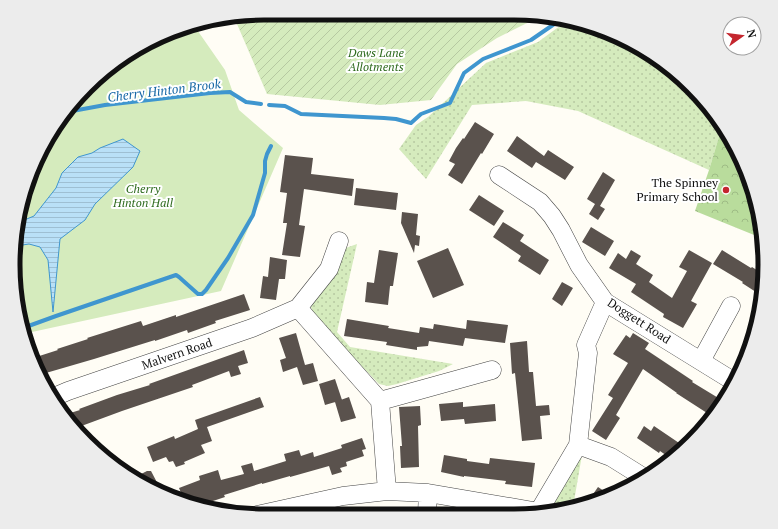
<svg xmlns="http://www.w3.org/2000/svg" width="778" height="529" font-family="'PT Serif',serif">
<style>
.grass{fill:url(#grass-dots)}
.forest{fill:url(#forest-crowns)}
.park{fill:#d5ebbd}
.garden{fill:url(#garden-furrows)}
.water{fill:url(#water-rules);stroke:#3f96cf}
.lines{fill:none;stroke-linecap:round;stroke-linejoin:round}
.stream{stroke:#3f96cf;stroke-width:4}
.building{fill:#5a524d}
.minor-casing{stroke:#444;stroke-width:19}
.minor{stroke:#fff;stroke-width:18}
.poi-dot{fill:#c4262e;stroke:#fff;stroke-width:1.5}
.labels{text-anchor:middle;stroke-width:4;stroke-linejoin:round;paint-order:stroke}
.park-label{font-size:12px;font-style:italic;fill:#2f6b1f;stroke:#fff}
.poi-label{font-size:12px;fill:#111;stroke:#fff;text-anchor:end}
.street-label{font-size:12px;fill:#111;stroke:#fff}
.water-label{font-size:13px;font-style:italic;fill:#1768a6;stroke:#fff}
.rim{fill:none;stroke:#111;stroke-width:5}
</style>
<defs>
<pattern id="grass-dots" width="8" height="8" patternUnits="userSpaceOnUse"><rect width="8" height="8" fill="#d5ebbd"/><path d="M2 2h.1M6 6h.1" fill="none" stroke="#b6c8a1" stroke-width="1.8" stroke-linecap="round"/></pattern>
<pattern id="forest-crowns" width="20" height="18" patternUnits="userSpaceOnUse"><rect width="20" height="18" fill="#b9dc9c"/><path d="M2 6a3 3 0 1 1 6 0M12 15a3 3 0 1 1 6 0" fill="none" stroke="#9ebc85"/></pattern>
<pattern id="garden-furrows" width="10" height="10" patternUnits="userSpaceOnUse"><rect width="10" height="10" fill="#d5ebbd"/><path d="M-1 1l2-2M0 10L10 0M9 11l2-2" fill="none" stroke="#b6c8a1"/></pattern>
<pattern id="water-rules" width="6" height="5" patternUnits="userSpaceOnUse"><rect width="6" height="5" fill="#b9e0f7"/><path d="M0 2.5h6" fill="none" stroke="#9ebfd3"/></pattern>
</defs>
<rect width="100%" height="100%" fill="#fffdf5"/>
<path class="grass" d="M 568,20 L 639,47 L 691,87 L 721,130 L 709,170 L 578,111 L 526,101 L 472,105 L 426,179 L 399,149 L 416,125 L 428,117 L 486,63 L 538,42 Z
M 357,244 L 337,332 L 350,347 L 453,364 L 439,371 L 397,384 L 388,386 L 379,384 L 313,316 L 311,306 L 313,297 L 343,249 Z
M 583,449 L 573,507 L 562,511 L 545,511 Z"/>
<path class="forest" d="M 721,130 L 746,168 L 759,237 L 695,211 L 709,170 Z"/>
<path class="park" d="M 193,24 L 225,70 L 239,110 L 283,148 L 221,291 L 32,332 L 25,335 L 18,313 L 15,232 L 32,168 L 75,99 L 125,55 Z"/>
<path class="garden" d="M 265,13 L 539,17 L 497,38 L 457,64 L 431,100 L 380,105 L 267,94 L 234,17 Z"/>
<path class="water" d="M 123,139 L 140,151 L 133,167 L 95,204 L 85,220 L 60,239 L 53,312 L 48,260 L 40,247 L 29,244 L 16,246 L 15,232 L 17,223 L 34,216 L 56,188 L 62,173 L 78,157 L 92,153 L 100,148 Z"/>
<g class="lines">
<path class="stream" d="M 269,105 L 285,106 L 301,114 L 384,118 L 396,119 L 411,123 L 421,114 L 450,103 L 464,73 L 483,59 L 531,40 L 563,18
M 67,112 L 105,105 L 210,93 L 230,92 L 246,102 L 261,104
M 23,328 L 56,316 L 176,275 L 179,277 L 198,294 L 202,294 L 206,290 L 228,258 L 253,215 L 265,173 L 265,161 L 267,154 L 271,146"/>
</g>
<path class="building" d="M 475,122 L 494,134 L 482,154 L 481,153 L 462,184 L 448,175 L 455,164 L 449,161 L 456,148 L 463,138 L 464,139 Z
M 517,136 L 544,156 L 548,150 L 574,167 L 565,180 L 536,162 L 532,168 L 507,151 Z
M 285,155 L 313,158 L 311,174 L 354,179 L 352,196 L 304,189 L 299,225 L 305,226 L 300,257 L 282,255 L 287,223 L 283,223 L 287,193 L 280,192 Z
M 603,172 L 615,180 L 600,206 L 605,209 L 598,220 L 589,214 L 595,204 L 587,199 Z
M 356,188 L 398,193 L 396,210 L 354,205 Z
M 479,195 L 504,211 L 494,226 L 469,210 Z
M 402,212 L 418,214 L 416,235 L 420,236 L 419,246 L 415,245 L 414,253 L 401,223 Z
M 503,222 L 524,235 L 520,241 L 549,260 L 540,275 L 518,261 L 521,256 L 493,237 Z
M 591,227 L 614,241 L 605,256 L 582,242 Z
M 448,248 L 464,285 L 433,298 L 417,261 Z
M 379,250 L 398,253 L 393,286 L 390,286 L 388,305 L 365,302 L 367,282 L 374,283 Z
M 631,250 L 641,256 L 636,264 L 653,275 L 649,282 L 672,298 L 687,271 L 679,267 L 689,250 L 712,263 L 691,301 L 697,304 L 683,328 L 663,317 L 664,314 L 631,292 L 636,284 L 609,268 L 618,253 L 626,259 Z
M 722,250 L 751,268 L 752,267 L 763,274 L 759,294 L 742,283 L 743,282 L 713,264 Z
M 270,257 L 287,260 L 285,279 L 279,279 L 276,300 L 260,298 L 263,276 L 268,277 Z
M 562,282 L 573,288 L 562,306 L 552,299 Z
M 244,294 L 250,310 L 215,321 L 216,323 L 188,333 L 187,330 L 155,341 L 155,340 L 94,359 L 39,375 L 33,358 L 58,350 L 57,349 L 88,339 L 87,338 L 141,321 L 143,326 L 176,315 L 176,317 Z
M 347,319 L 389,326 L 388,328 L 419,333 L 420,327 L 433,329 L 434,324 L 466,329 L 467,320 L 508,325 L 505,343 L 465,338 L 463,346 L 429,341 L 428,346 L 417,347 L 417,350 L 386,345 L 387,342 L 344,336 Z
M 296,333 L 305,365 L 313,363 L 318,381 L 303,385 L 297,367 L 283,372 L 280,360 L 286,358 L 279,338 Z
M 633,333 L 649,343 L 645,349 L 693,381 L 692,382 L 720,399 L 714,408 L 712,406 L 707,413 L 676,393 L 677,393 L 643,369 L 616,415 L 620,418 L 606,440 L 592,431 L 613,398 L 608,395 L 628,363 L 613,354 L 626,335 L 630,338 Z
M 527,341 L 529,372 L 533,372 L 536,406 L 549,405 L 550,415 L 540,416 L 542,439 L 522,441 L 515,373 L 512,374 L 510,343 Z
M 244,350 L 248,363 L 238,366 L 241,374 L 231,377 L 229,371 L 192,385 L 193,387 L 122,411 L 76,428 L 67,414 L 80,410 L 79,409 L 117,395 L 150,385 L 149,384 Z
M 335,379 L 342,400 L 325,405 L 319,384 Z
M 260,397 L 264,407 L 207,427 L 212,441 L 201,445 L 205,453 L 184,462 L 185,464 L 176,467 L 173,461 L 169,462 L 166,457 L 153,462 L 147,447 L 174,436 L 175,439 L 198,429 L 195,420 Z
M 349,397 L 356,418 L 341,422 L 335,402 Z
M 463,402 L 463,407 L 495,404 L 496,421 L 465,424 L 464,419 L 441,421 L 439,404 Z
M 420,406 L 421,425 L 418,426 L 419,467 L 401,468 L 400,446 L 402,446 L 399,407 Z
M 644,426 L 651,431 L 654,426 L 685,447 L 670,458 L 660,451 L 659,453 L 637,438 Z
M 362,438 L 366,449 L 362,450 L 364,456 L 346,462 L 347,466 L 340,468 L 342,472 L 332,475 L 329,466 L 290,477 L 290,476 L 262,484 L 262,483 L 224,495 L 225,497 L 204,504 L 184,500 L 179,488 L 200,480 L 199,476 L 218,470 L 221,480 L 244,474 L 241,466 L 252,463 L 254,471 L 286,461 L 284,454 L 299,450 L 301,456 L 313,452 L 314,457 L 342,448 L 341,445 Z
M 444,455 L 467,459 L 467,461 L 489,464 L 490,458 L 535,463 L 532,487 L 505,484 L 506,481 L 464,476 L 464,477 L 441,472 Z
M 147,471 L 151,471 L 162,492 L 137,476 Z
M 598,487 L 610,495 L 587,503 Z"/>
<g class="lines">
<g class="minor-casing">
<path id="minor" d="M 499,175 L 540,202 L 552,216 L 561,230 L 579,265 L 605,302 L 733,381
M 298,308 L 329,269 L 339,241
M 701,361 L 731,306
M 54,397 L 68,391 L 252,328 L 298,308 L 380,401 L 387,491
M 380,401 L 492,370
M 578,445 L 611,457 L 643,477
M 539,511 L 578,445 L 588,353 L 586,345 L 605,302
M 427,513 L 428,493
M 257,515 L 343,496 L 387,491 L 428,493 L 539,512"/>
</g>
<use href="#minor" class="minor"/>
</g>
<circle class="poi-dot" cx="726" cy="190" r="4"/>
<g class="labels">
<g class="park-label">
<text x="376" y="57">Daws Lane<tspan x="376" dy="14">Allotments</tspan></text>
<text x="143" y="193">Cherry<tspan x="143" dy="14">Hinton Hall</tspan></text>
</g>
<g class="poi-label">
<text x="718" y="187">The Spinney<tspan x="718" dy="14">Primary School</tspan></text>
</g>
<g class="street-label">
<text transform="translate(639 321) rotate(33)" y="4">Doggett Road</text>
<text transform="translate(177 354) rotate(-19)" y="4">Malvern Road</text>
</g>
<g class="water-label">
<text transform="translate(164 90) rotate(-7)" y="5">Cherry Hinton Brook</text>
</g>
</g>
<path d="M0 0H778V529H0ZM264 20H514A244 244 0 0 1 758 264V265A244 244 0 0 1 514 509H264A244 244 0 0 1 20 265V264A244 244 0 0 1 264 20Z" fill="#ececec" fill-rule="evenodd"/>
<path class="rim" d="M264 20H514A244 244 0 0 1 758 264V265A244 244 0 0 1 514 509H264A244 244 0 0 1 20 265V264A244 244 0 0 1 264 20Z"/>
<g transform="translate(742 36) rotate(76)"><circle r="19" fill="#ffffff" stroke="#a0a0a0"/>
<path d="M0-3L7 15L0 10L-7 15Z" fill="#c4262e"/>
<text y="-6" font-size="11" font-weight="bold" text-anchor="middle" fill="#111111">N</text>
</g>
</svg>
